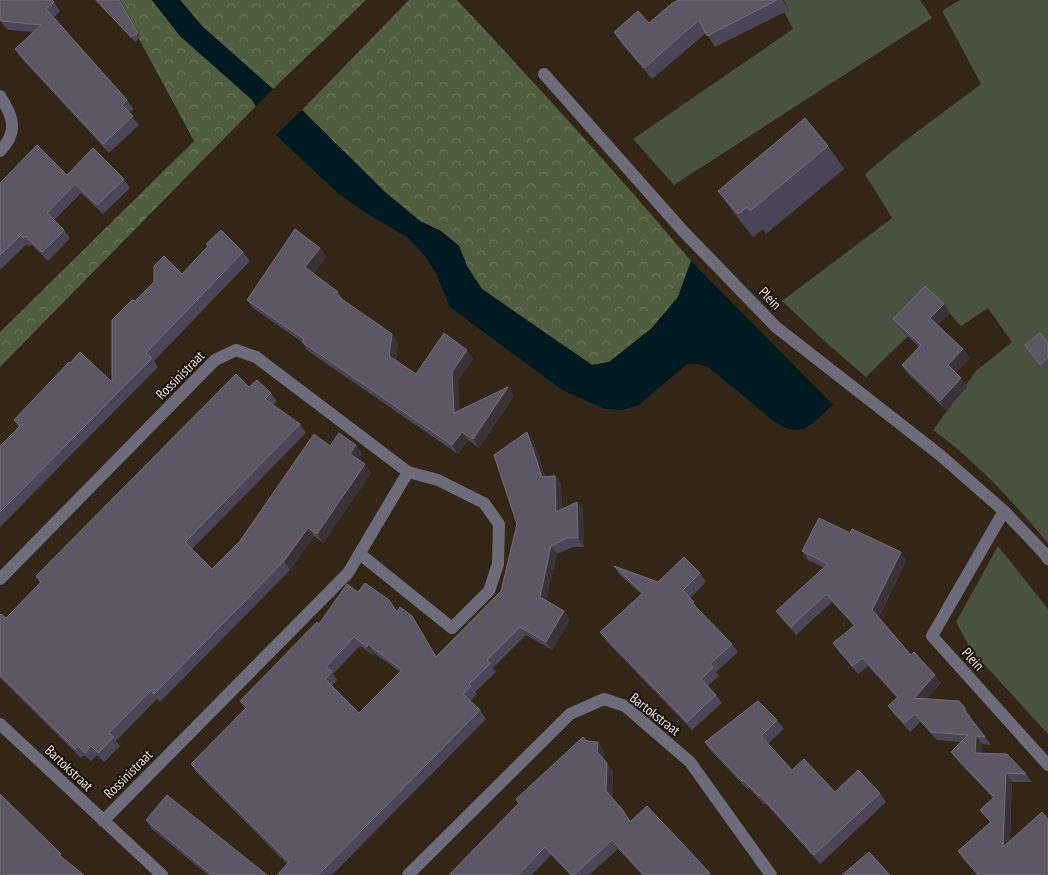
<svg xmlns="http://www.w3.org/2000/svg" width="1048" height="875" font-family="'PT Sans Narrow',sans-serif">
<style>
.green{fill:#49523f}
.forest{fill:url(#forest-crowns)}
.water{fill:#001a21}
.lines{fill:none;stroke-linecap:round;stroke-linejoin:round}
.minor{stroke:#6c6b7a;stroke-width:12}
.wall{fill:#4a4657;fill-rule:evenodd}
.shaded-wall{fill:#3a3237}
.building{fill:#5c5765;stroke:#736d78;fill-rule:evenodd}
.labels{text-anchor:middle;stroke-width:4;stroke-linejoin:round;paint-order:stroke}
.street-label{font-size:14px;fill:#eee4db;stroke:#17110a}
</style>
<defs>
<pattern id="forest-crowns" width="20" height="18" patternUnits="userSpaceOnUse" patternTransform="scale(1.25)"><rect width="20" height="18" fill="#505d3e"/><path d="M2 6a3 3 0 1 1 6 0M12 15a3 3 0 1 1 6 0" fill="none" stroke="#6a7459"/></pattern>
</defs>
<rect width="100%" height="100%" fill="#342617"/>
<path class="green" d="M 778,0 L 920,0 L 932,18 L 674,185 L 633,139 L 793,29 Z
M 960,0 L 1048,0 L 1048,543 C 1013,502 977,462 933,430 L 976,371 L 1012,342 L 988,308 L 961,326 L 941,304 L 866,377 L 831,347 L 782,301 L 892,218 L 865,174 L 902,143 L 981,84 L 942,11 Z
M 998,546 L 1048,609 L 1048,734 L 971,650 L 956,622 Z"/>
<path class="forest" d="M 118,0 L 152,0 L 180,36 L 252,99 L 256,106 L 0,367 L 0,332 L 194,141 Z
M 180,0 L 366,0 L 273,89 L 203,27 Z
M 409,0 L 457,0 C 537,85 616,172 691,261 L 678,297 L 652,328 L 609,362 L 592,365 L 481,289 L 467,266 L 459,246 L 441,231 L 420,221 L 385,192 L 302,110 Z"/>
<path class="water" d="M 152,0 L 180,0 L 203,27 L 273,89 L 256,106 L 251,99 L 180,36 Z
M 302,110 L 385,192 L 420,221 L 441,231 L 459,246 L 467,266 L 482,289 L 592,365 L 609,362 L 652,328 L 678,297 L 691,261 L 833,405 C 823,413 808,432 794,430 C 788,430 782,426 776,423 L 708,367 L 697,364 L 687,364 L 639,405 L 623,410 L 605,409 L 562,390 L 450,307 L 436,273 L 425,256 L 407,237 L 366,213 L 340,195 L 276,135 Z"/>
<g class="lines">
<path class="minor" d="M 544,74 L 683,231 L 776,327 L 940,455 L 1004,511 L 1044,553 L 1048,559
M 0,96 C 13,116 19,132 0,151
M 1004,511 L 932,636 L 1048,765
M 360,554 L 452,628 L 489,591 L 498,564 L 499,524 L 484,503 L 438,480 L 408,472
M 0,579 L 215,360 L 236,350 L 256,357 L 408,472 L 348,573 L 103,821
M 0,724 L 162,875
M 408,875 L 570,714 L 604,699 L 625,706 L 690,762 L 771,875"/>
</g>
<path class="wall" d="M 0,0 L 54,2 L 60,11 L 54,17 L 127,100 L 134,109 L 129,113 L 139,125 L 109,153 L 21,58 L 15,49 L 33,32 L 8,30 L 0,21 Z
M 95,0 L 120,0 L 141,37 L 135,42 Z
M 678,0 L 784,0 L 789,10 L 715,47 L 706,33 L 652,79 L 622,44 L 614,32 L 649,23 Z
M 828,146 L 844,169 L 766,234 L 763,229 L 753,237 L 734,213 L 718,191 Z
M 67,175 L 124,179 L 130,188 L 103,214 L 81,193 L 54,220 L 64,230 L 70,238 L 48,261 L 32,245 L 29,247 L 27,244 L 0,270 L 0,183 Z
M 320,248 L 326,257 L 313,274 L 338,292 L 344,301 L 398,343 L 396,360 L 416,374 L 473,359 L 458,381 L 459,410 L 508,387 L 514,396 L 479,448 L 468,440 L 458,454 L 308,351 L 302,342 L 253,308 L 247,300 Z
M 243,252 L 250,261 L 154,361 L 158,367 L 0,527 L 0,446 L 19,427 L 14,420 L 70,363 L 112,382 L 135,301 L 182,274 Z
M 944,304 L 950,313 L 938,325 L 963,349 L 970,358 L 955,373 L 961,378 L 967,387 L 946,410 L 908,374 L 902,365 L 919,347 L 899,328 L 893,319 Z
M 1048,343 L 1048,366 L 1044,369 L 1028,349 Z
M 249,387 L 271,393 L 277,402 L 273,405 L 300,424 L 306,433 L 192,549 L 212,569 L 240,541 L 330,446 L 356,445 L 362,453 L 358,459 L 371,473 L 323,543 L 314,536 L 290,570 L 160,702 L 157,699 L 116,741 L 120,746 L 104,762 L 97,755 L 91,761 L 84,755 L 81,758 L 0,678 L 0,615 L 6,618 L 40,583 L 36,576 Z
M 533,440 L 545,476 L 555,476 L 561,484 L 562,509 L 577,502 L 583,510 L 584,547 L 573,547 L 557,554 L 546,601 L 564,611 L 570,620 L 552,650 L 526,635 L 493,668 L 496,672 L 475,692 L 477,694 L 470,701 L 480,710 L 486,719 L 332,875 L 277,875 L 287,864 L 197,773 L 191,764 L 245,709 L 240,701 L 319,624 L 358,592 L 397,611 L 417,624 L 436,656 L 501,591 L 517,524 ZM 360,646 L 373,655 L 374,653 L 400,672 L 359,713 L 332,686 L 337,680 L 333,674 Z
M 850,533 L 901,552 L 906,561 L 879,617 L 911,655 L 941,683 L 926,699 L 971,716 L 971,719 L 991,745 L 982,744 L 981,753 L 1026,774 L 1032,782 L 1012,782 L 1010,841 L 1048,875 L 977,875 L 964,860 L 958,851 L 990,822 L 980,810 L 993,798 L 957,760 L 951,752 L 960,742 L 937,740 L 920,722 L 910,732 L 894,714 L 888,706 L 897,698 L 868,666 L 858,674 L 839,651 L 833,643 L 854,626 L 832,602 L 796,635 L 782,619 L 776,611 L 824,568 L 808,560 L 802,551 Z
M 614,566 L 658,582 L 700,573 L 706,582 L 690,598 L 699,610 L 732,644 L 738,652 L 716,672 L 719,676 L 708,686 L 716,695 L 722,703 L 692,730 L 606,641 L 600,632 L 641,594 L 620,575 Z
M 777,720 L 784,729 L 768,744 L 792,770 L 835,792 L 880,793 L 886,802 L 820,864 L 766,804 L 765,805 L 749,788 L 748,790 L 711,751 L 705,742 Z
M 587,741 L 604,751 L 603,759 L 613,772 L 612,798 L 631,821 L 710,873 L 711,875 L 642,875 L 618,849 L 589,875 L 570,875 L 551,855 L 532,875 L 449,875 L 519,804 L 516,799 Z
M 146,820 L 267,875 L 208,875 L 152,829 Z"/>
<path class="shaded-wall" d="M 119,0 L 120,0 L 141,37 L 138,33 Z
M 782,0 L 784,0 L 789,10 Z
M 320,248 L 326,257 L 311,276 L 305,267 Z
M 944,304 L 950,313 L 937,327 L 930,318 Z
M 392,334 L 398,343 L 395,364 L 389,356 Z
M 963,349 L 970,358 L 954,374 L 948,365 Z
M 467,350 L 473,359 L 458,381 L 460,422 L 454,413 L 452,372 Z
M 961,378 L 967,387 L 946,410 L 940,401 Z
M 508,387 L 514,396 L 479,448 L 473,439 Z
M 462,432 L 468,440 L 458,454 L 452,445 Z
M 527,432 L 533,440 L 548,485 L 542,477 Z
M 356,445 L 362,453 L 356,462 L 350,454 Z
M 365,464 L 371,473 L 323,543 L 317,534 Z
M 555,476 L 561,484 L 562,521 L 556,512 Z
M 577,502 L 583,510 L 584,547 L 578,538 Z
M 308,528 L 314,536 L 290,570 L 284,561 Z
M 551,546 L 557,554 L 545,605 L 540,597 Z
M 901,552 L 906,561 L 878,618 L 872,610 Z
M 564,611 L 570,620 L 552,650 L 546,642 Z
M 412,616 L 417,624 L 442,665 L 436,657 Z
M 368,644 L 374,653 L 373,655 L 367,647 Z
M 935,675 L 941,683 L 920,706 L 914,698 Z
M 965,708 L 971,716 L 971,720 L 965,711 Z
M 976,736 L 982,744 L 981,761 L 975,753 Z
M 598,742 L 604,751 L 603,761 L 597,752 Z
M 607,763 L 613,772 L 612,800 L 606,791 Z
M 1006,773 L 1012,782 L 1009,855 L 1003,847 Z"/>
<path class="building" d="M 0,0 L 52,0 L 54,2 L 46,9 L 127,100 L 122,105 L 133,116 L 103,144 L 15,49 L 41,25 L 2,21 L 0,19 Z
M 96,0 L 119,0 L 138,33 L 131,37 Z
M 678,0 L 777,0 L 707,36 L 699,20 L 644,68 L 614,32 L 638,11 L 649,23 L 671,4 Z
M 805,118 L 828,146 L 750,211 L 747,207 L 738,214 L 718,191 Z
M 37,145 L 67,175 L 93,148 L 124,179 L 97,205 L 75,184 L 47,213 L 64,230 L 42,252 L 25,236 L 23,238 L 21,235 L 0,255 L 0,183 Z
M 295,229 L 320,248 L 305,267 L 338,292 L 333,293 L 392,334 L 389,356 L 416,374 L 444,333 L 467,350 L 452,372 L 454,413 L 508,387 L 473,439 L 462,432 L 452,445 L 302,342 L 304,339 L 247,300 Z
M 221,230 L 243,252 L 146,353 L 152,358 L 0,512 L 0,446 L 20,426 L 14,420 L 69,362 L 70,363 L 80,352 L 112,382 L 112,320 L 132,300 L 135,301 L 154,282 L 154,266 L 164,256 L 182,274 L 208,246 L 206,244 Z
M 925,286 L 944,304 L 930,318 L 963,349 L 948,365 L 961,378 L 940,401 L 902,365 L 921,345 L 893,319 Z
M 1040,333 L 1048,343 L 1048,358 L 1040,365 L 1025,345 Z
M 236,374 L 249,387 L 257,380 L 271,393 L 265,399 L 300,424 L 185,542 L 212,569 L 240,541 L 314,434 L 330,446 L 339,433 L 356,445 L 350,454 L 365,464 L 317,534 L 308,528 L 284,561 L 154,694 L 151,690 L 109,733 L 114,737 L 98,753 L 91,746 L 85,753 L 78,746 L 75,749 L 0,675 L 0,615 L 1,614 L 6,618 L 41,582 L 36,576 Z
M 527,432 L 542,477 L 555,476 L 556,512 L 577,502 L 578,538 L 567,538 L 551,546 L 540,597 L 564,611 L 546,642 L 520,627 L 487,660 L 490,664 L 469,684 L 471,686 L 463,694 L 480,710 L 318,875 L 277,875 L 289,862 L 191,764 L 247,707 L 240,701 L 317,622 L 319,624 L 347,584 L 358,592 L 365,583 L 389,600 L 397,612 L 400,607 L 412,616 L 436,657 L 501,591 L 517,524 L 494,455 ZM 354,637 L 367,647 L 368,644 L 402,670 L 359,713 L 325,679 L 332,672 L 326,667 Z
M 819,518 L 850,533 L 852,529 L 901,552 L 872,610 L 911,655 L 914,652 L 935,675 L 914,698 L 959,701 L 965,708 L 965,711 L 985,737 L 976,736 L 975,753 L 1007,754 L 1026,774 L 1006,773 L 1003,847 L 1042,812 L 1048,819 L 1048,875 L 979,875 L 958,851 L 991,822 L 980,810 L 994,797 L 951,752 L 968,735 L 931,732 L 915,714 L 904,723 L 888,706 L 898,697 L 863,658 L 852,666 L 833,643 L 855,625 L 826,594 L 791,627 L 776,611 L 828,564 L 802,551 Z
M 684,557 L 700,573 L 683,590 L 694,602 L 692,603 L 732,644 L 710,664 L 713,668 L 701,679 L 716,695 L 687,722 L 600,632 L 643,593 L 614,566 L 658,582 Z
M 758,701 L 777,720 L 761,736 L 792,770 L 804,759 L 835,792 L 858,770 L 880,793 L 814,855 L 760,795 L 759,796 L 743,780 L 742,781 L 705,742 Z
M 583,737 L 587,741 L 598,742 L 597,752 L 607,763 L 606,791 L 622,809 L 630,822 L 647,806 L 710,873 L 707,875 L 644,875 L 612,840 L 574,875 L 572,875 L 545,847 L 518,875 L 449,875 L 519,803 L 516,799 Z
M 0,794 L 61,854 L 59,855 L 84,875 L 0,875 Z
M 167,795 L 267,875 L 212,875 L 146,820 Z
M 869,852 L 890,875 L 842,875 Z"/>
<g class="labels">
<g class="street-label">
<text transform="translate(770 298) rotate(46)" y="5">Plein</text>
<text transform="translate(180 375) rotate(-45)" y="5">Rossinistraat</text>
<text transform="translate(973 659) rotate(48)" y="5">Plein</text>
<text transform="translate(655 714) rotate(38)" y="5">Bartokstraat</text>
<text transform="translate(69 768) rotate(43)" y="5">Bartokstraat</text>
<text transform="translate(128 774) rotate(-45)" y="5">Rossinistraat</text>
</g>
</g>
</svg>
